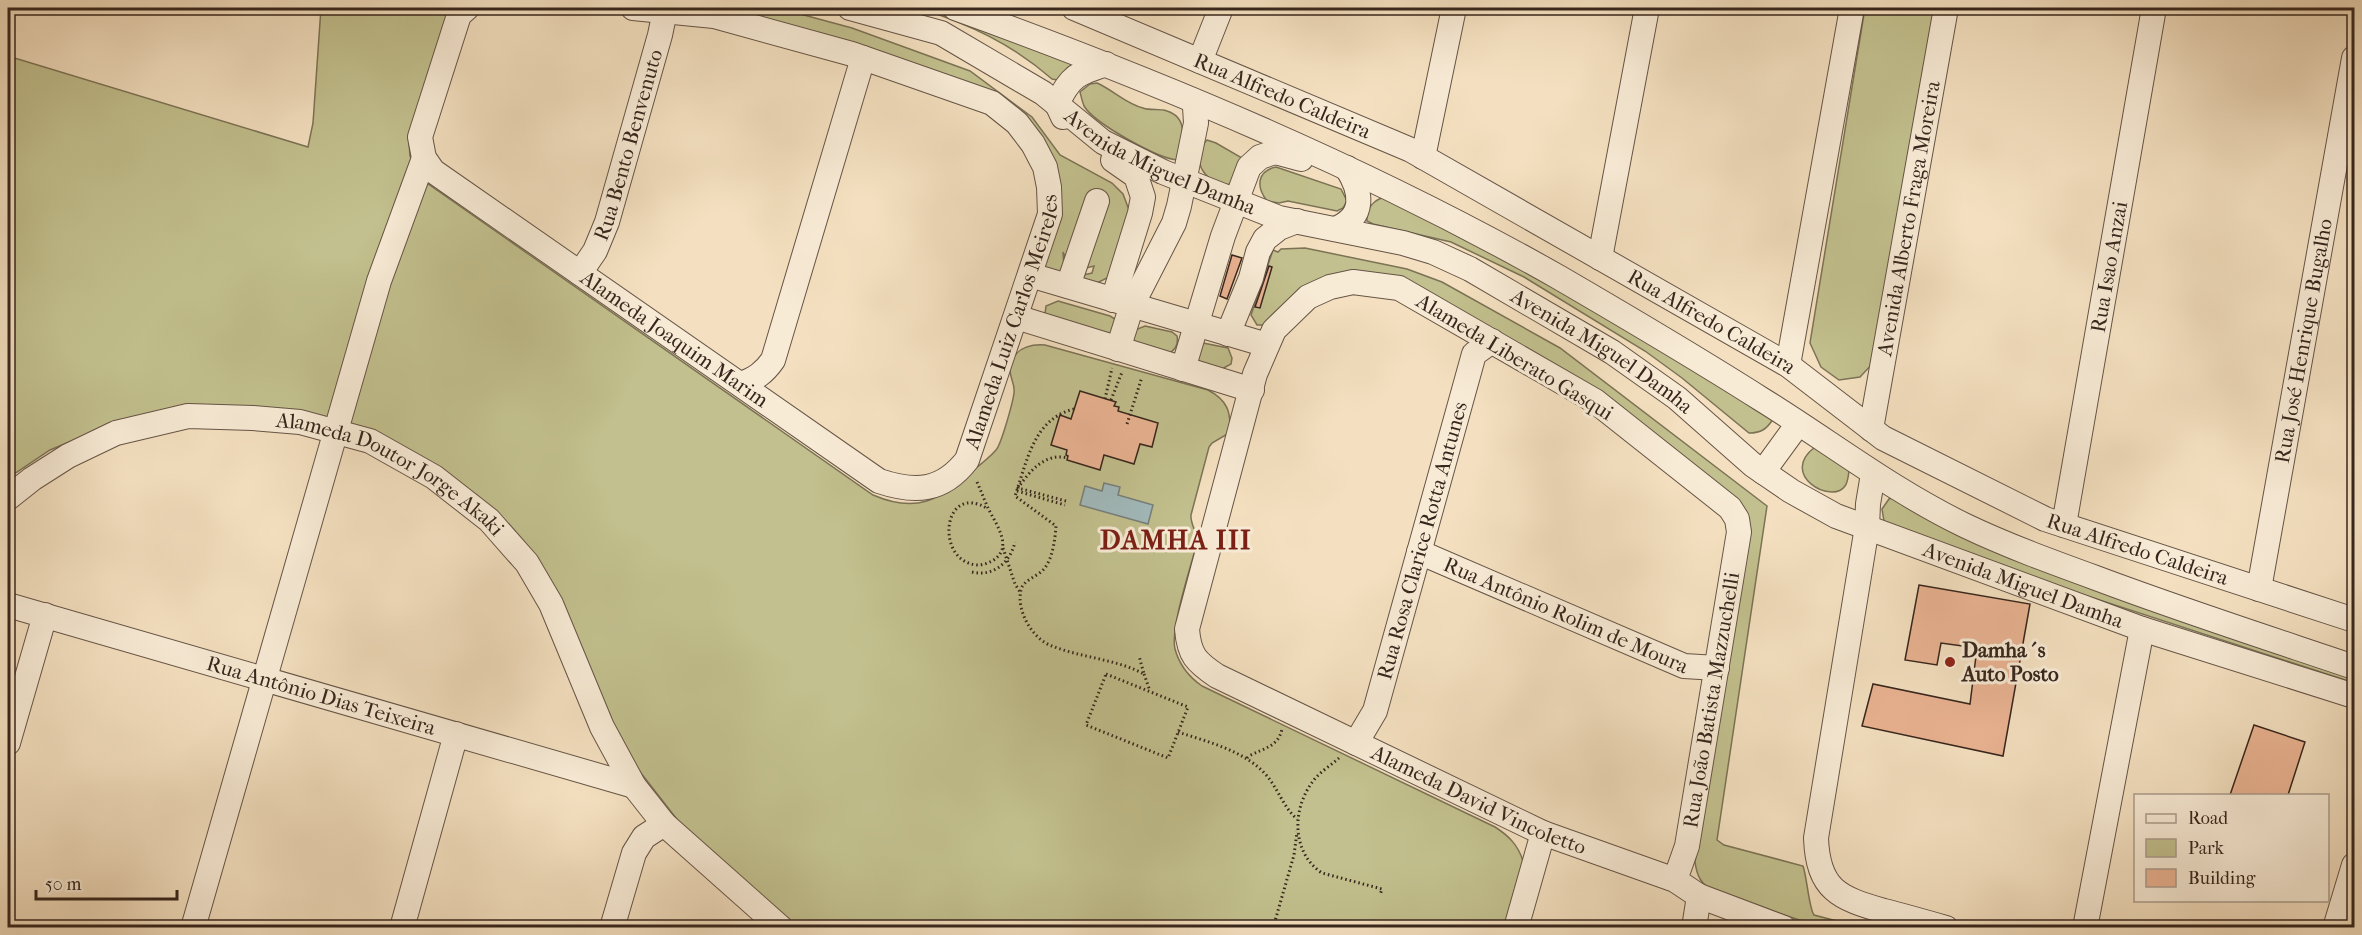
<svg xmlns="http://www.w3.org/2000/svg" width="2362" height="935" font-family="'IM FELL French Canon',serif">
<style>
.green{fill:#c2c08e;stroke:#7c7356;stroke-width:1.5}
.water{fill:#a1babc;stroke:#777f7c;stroke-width:1.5}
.building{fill:#eab392;stroke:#37261d;stroke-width:1.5}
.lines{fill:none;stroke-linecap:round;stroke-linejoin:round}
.minor-casing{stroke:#665446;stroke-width:26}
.path{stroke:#37261d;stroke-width:3;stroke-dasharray:1.5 3;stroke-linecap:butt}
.minor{stroke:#f8ebd6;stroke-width:24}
.poi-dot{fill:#8f2418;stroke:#f8ebd6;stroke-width:2}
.labels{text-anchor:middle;stroke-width:6;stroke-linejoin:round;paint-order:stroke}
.street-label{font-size:21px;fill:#37261d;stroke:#f8ebd6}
.poi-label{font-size:21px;font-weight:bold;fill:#37261d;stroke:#f8ebd6;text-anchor:start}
.district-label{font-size:27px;font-weight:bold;letter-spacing:1.5px;fill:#7a1f14;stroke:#f8ebd6}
</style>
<rect width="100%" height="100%" fill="#f4e0c0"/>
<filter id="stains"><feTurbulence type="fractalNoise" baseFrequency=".00333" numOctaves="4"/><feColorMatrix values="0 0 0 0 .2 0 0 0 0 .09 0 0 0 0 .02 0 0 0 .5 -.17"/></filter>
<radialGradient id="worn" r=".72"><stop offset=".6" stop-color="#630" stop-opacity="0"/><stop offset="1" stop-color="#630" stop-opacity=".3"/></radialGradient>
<path class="green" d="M 321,8 L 452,8 L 409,142 L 410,156 L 424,181 L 873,495 C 917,514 939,500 972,471 C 980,465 989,458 996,450 C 1001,445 1013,402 1014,393 C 1016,381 1005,375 1013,359 C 1018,347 1033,344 1045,345 L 1208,390 C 1227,400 1232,412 1229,433 L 1212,443 L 1209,447 L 1191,515 C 1190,525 1198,532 1197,543 C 1191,566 1170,629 1175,649 C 1179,664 1189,677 1202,686 L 1495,827 C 1509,836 1518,845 1523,861 L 1509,927 L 791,927 L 690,836 L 637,768 L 508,533 L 322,419 L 91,433 L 50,450 L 8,478 L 8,56 L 308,147 L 313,123 Z
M 696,8 L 778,8 L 852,28 L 970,71 L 1032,117 L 1060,155 L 1112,183 L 1123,194 L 1129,210 L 1109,277 L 1097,283 L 1084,280 L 1083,275 L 1092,273 L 1094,266 L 1082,269 L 1068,263 L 1063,252 L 1064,267 L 1061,273 L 1043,269 L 1054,229 L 1026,122 Z
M 919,8 L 948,8 L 1080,62 L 1068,67 L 1057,80 L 1052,79 C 1012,44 969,24 919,8 Z
M 1865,8 L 1937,8 L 1874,362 L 1860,377 L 1839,380 L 1821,367 L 1810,343 Z
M 1097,83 C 1113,90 1126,104 1143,108 C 1151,111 1159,108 1167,111 C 1190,118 1182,143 1178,160 C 1158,159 1094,123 1084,106 C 1082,101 1081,96 1080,92 L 1090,84 Z
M 1207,140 L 1216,143 L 1242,158 L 1232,184 C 1208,188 1187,160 1207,140 Z
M 1276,167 L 1341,189 L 1347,201 L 1343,208 L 1337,211 L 1288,201 L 1279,203 L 1267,201 C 1256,187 1257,171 1276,167 Z
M 1386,197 L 1464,231 L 1773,419 C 1767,429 1761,433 1749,433 L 1682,378 L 1645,351 L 1524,277 L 1451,242 L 1373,224 L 1367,221 C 1366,208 1374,199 1386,197 Z
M 1305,248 L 1407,269 L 1442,282 L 1560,348 L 1767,506 L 1717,840 L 1724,845 L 1803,866 C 1807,877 1809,909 1814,915 L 1860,927 L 1821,927 L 1713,892 C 1701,883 1697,877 1695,862 L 1748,542 L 1736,505 L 1386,278 L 1263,325 L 1257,325 L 1251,315 L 1273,250 L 1278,252 L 1281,249 Z
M 1058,301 L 1110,316 L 1115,319 L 1117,324 L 1110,336 L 1045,314 L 1046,306 Z
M 1145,326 L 1172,332 L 1177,336 C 1179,346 1174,351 1166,355 L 1133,344 L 1132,337 L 1135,330 Z
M 1203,343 L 1228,348 L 1232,358 L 1231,364 L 1222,369 L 1198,364 L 1194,348 Z
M 1815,447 L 1843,461 L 1849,472 C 1848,476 1848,482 1845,486 C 1832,505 1778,475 1815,447 Z
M 1898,496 L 2354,671 L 2354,683 L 2032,578 L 1892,528 L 1884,521 L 1882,509 L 1889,499 Z"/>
<path class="water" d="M 1104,483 L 1120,487 L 1118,495 L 1153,505 L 1148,524 L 1080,505 L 1085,486 L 1102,491 Z"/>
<path class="building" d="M 1232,255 L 1242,258 L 1227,299 L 1220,296 Z
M 1269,266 L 1272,267 L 1260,308 L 1255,307 Z
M 1080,391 L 1116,402 L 1114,406 L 1119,407 L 1118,411 L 1158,423 L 1152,447 L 1140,444 L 1134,464 L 1104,455 L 1100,470 L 1067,460 L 1068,456 L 1066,455 L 1067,450 L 1051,445 L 1060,415 L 1071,419 Z
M 1919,585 L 2030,604 L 2003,756 L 1862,726 L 1873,684 L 1970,704 L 1977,648 L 1941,643 L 1937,665 L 1905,660 Z
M 2254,725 L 2305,742 L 2288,795 L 2230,795 Z"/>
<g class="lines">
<g class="minor-casing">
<g id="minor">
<path id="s1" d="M 467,8 L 459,15 L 420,137 L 424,158 L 433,171 L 879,481 C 915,493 942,492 967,460 L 1050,214 L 1049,187 L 1045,167 L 1033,144 L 1017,123 L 992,103 L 852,54 L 714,16 L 633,8"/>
<path id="s2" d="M 850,8 L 941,33 L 1043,93 L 1103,142 L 1163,172 L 1279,218 L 1403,243 L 1433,252 L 1470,269 L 1612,352 L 1677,398 L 1753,465 L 1791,491 L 1836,516 L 2142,629 L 2354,696"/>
<path d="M 955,8 C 1163,83 1368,169 1560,278 C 1627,317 1695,357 1761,399 C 1829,441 1893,491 1966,526 C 2008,546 2052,562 2096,578 C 2181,610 2268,638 2354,667"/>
<path id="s3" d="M 1074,8 L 1411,150 L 1788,365 L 1883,438 L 2045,519 L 2354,620"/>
<path d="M 1200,61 L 1221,8"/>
<path d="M 1063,117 L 1057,104 C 1070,76 1078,73 1106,64"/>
<path d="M 1423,157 L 1454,8"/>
<path d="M 1113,160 L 1136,176 L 1143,197 L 1140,213 L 1113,300"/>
<path d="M 1335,229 C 1366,217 1362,192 1347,168"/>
<path d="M 1600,258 L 1647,8"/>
<path id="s4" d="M 580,273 L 595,251 L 607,222 L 660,35 L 665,11"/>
<path d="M 1030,275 L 1267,345"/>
<path d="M 1068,286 L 1097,201"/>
<path d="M 1016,317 L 1252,390"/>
<path d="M 1228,334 L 1251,278 L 1258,252 L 1265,239 L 1279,228 L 1297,221"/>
<path d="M 1118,349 L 1132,305 L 1174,223 L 1179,206 L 1196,123 L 1195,107 L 1192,100"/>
<path d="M 1788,365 L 1852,8"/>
<path d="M 1183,369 L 1223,236 L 1249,167 L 1260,157 L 1275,152 L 1301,159"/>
<path d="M 741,384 C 755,379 764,373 773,360 L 863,58"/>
<path id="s5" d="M 1871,429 L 1946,8"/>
<path d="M 1763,472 L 1798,424"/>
<path d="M 1873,474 L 1868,504 L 1867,527 L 1816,838 C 1818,890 1839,898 1884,911 C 1904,916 1925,922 1946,928"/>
<path id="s6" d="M 8,498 L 32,479 L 68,456 L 116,433 L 188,416 L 253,418 L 300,422 L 370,441 L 434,477 L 489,520 L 527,563 L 551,604 L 602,727 L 634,786 L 664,824 L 781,928"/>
<path id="s7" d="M 2064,525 L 2154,8"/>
<path id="s8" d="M 1419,552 L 1684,666 L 1717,668"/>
<path id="s9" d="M 2259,589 L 2354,58"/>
<path id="s10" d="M 8,605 L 634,786"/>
<path d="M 8,743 L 45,615"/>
<path id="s11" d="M 1356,743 L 1375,711 L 1474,354 L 1492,341"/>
<path id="s12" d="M 1675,880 L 1687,846 L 1739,532 L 1737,519 L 1730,508 L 1595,401 L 1399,288 L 1353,282 L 1330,287 L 1308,297 L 1274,330 L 1255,374 L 1187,629 C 1189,655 1196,662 1217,676 L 1543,833 L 1675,880 L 1699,896 L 1784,928"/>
<path d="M 193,928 L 379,281 L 424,158"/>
<path d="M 402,928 L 456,734"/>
<path d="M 612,928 L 634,853 L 644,837 L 664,824"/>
<path d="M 1516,928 L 1543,833"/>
<path d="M 1694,928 L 1699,896"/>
<path d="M 2085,928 L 2142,629"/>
<path d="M 2335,928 L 2354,865"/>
</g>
</g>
<path class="path" d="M 1105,399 L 1112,368
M 1111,400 L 1122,372
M 1074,409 C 1033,419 1027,462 1015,496 L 1056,526 C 1055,539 1053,558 1044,569 C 1037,577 1023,580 1021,590 C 1016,610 1032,639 1052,646 C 1082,658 1116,659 1144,674 L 1139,656
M 1127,424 L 1142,377
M 977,482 C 981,491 984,499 988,508 C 995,523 1015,548 992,561 C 988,563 983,565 978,565 C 934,563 942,480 988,509
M 1017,491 L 1065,505
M 1066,501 L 1018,488 C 1029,472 1045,452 1068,458
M 1003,548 L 1015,584 L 1020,592
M 972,572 C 993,577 1010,563 1015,542
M 1106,674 L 1188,707 L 1168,758 L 1086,725 Z
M 1144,674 L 1150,691
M 1178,732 C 1208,742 1246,751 1267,776 C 1278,789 1284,808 1297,819
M 1247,758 L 1249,756 C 1264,748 1278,747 1282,729
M 1339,758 C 1330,766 1318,773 1311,784 C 1292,811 1292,853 1322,873 L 1382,889 L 1380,895
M 1273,928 L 1294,855 L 1297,832"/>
<use href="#minor" class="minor"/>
</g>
<circle class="poi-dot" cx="1950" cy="662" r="6"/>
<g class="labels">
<g class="street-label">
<text dy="7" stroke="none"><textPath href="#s3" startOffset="226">Rua Alfredo Caldeira</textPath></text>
<text dy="7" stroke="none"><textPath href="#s4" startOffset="138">Rua Bento Benvenuto</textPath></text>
<text dy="7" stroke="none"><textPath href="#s2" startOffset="350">Avenida Miguel Damha</textPath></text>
<text dy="7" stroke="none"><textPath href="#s5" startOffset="214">Avenida Alberto Fraga Moreira</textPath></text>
<text dy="7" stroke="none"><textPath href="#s7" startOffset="262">Rua Isao Anzai</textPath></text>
<text dy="7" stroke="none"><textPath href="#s1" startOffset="963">Alameda Luiz Carlos Meireles</textPath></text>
<text dy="7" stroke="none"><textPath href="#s3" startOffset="712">Rua Alfredo Caldeira</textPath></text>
<text dy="7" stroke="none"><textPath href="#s1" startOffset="470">Alameda Joaquim Marim</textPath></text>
<text dy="7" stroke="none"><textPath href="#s9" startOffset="252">Rua José Henrique Bugalho</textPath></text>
<text dy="7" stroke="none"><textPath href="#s2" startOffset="836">Avenida Miguel Damha</textPath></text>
<text transform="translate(1515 357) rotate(31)" y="7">Alameda Liberato Gasqui</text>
<text dy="7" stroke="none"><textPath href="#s6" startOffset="417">Alameda Doutor Jorge Akaki</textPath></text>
<text dy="7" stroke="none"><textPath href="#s11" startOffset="214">Rua Rosa Clarice Rotta Antunes</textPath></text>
<text dy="7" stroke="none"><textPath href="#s3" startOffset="1198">Rua Alfredo Caldeira</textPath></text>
<text dy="7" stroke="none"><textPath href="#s2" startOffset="1323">Avenida Miguel Damha</textPath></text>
<text dy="7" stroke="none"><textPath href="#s8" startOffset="160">Rua Antônio Rolim de Moura</textPath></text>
<text dy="7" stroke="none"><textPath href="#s10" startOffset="326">Rua Antônio Dias Teixeira</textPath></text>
<text dy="7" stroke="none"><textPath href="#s12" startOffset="184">Rua João Batista Mazzuchelli</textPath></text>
<text dy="7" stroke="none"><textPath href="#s12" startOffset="1581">Alameda David Vincoletto</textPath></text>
</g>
<g class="poi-label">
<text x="1962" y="657">Damha´s<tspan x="1962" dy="24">Auto Posto</tspan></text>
</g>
<g class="district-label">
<text x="1176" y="549">DAMHA III</text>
</g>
</g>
<rect width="2362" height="935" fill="none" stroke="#f4e0c0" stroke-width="30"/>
<rect x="9" y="9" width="2344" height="917" fill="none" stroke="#37261d" stroke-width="3"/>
<rect x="15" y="15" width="2332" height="905" fill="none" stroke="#37261d" stroke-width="1.5"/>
<rect x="2134" y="794" width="195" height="108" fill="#f8ebd6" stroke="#ab9c8c" stroke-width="1.5"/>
<rect x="2146" y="814" width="30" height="9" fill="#f8ebd6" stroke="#ab9c8c" stroke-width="1.5"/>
<text x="2188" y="824" font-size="18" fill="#37261d">Road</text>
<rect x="2146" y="839" width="30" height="18" fill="#c2c08e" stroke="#ab9c8c" stroke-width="1.5"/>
<text x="2188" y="854" font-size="18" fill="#37261d">Park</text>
<rect x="2146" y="869" width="30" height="18" fill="#eab392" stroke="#ab9c8c" stroke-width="1.5"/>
<text x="2188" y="884" font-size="18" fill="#37261d">Building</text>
<path d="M36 890v9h141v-9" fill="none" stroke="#37261d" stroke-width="3"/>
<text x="45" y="890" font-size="18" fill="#37261d" stroke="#f8ebd6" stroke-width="4.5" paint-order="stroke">50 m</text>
<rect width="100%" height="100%" filter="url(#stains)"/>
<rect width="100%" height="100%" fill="url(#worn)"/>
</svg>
